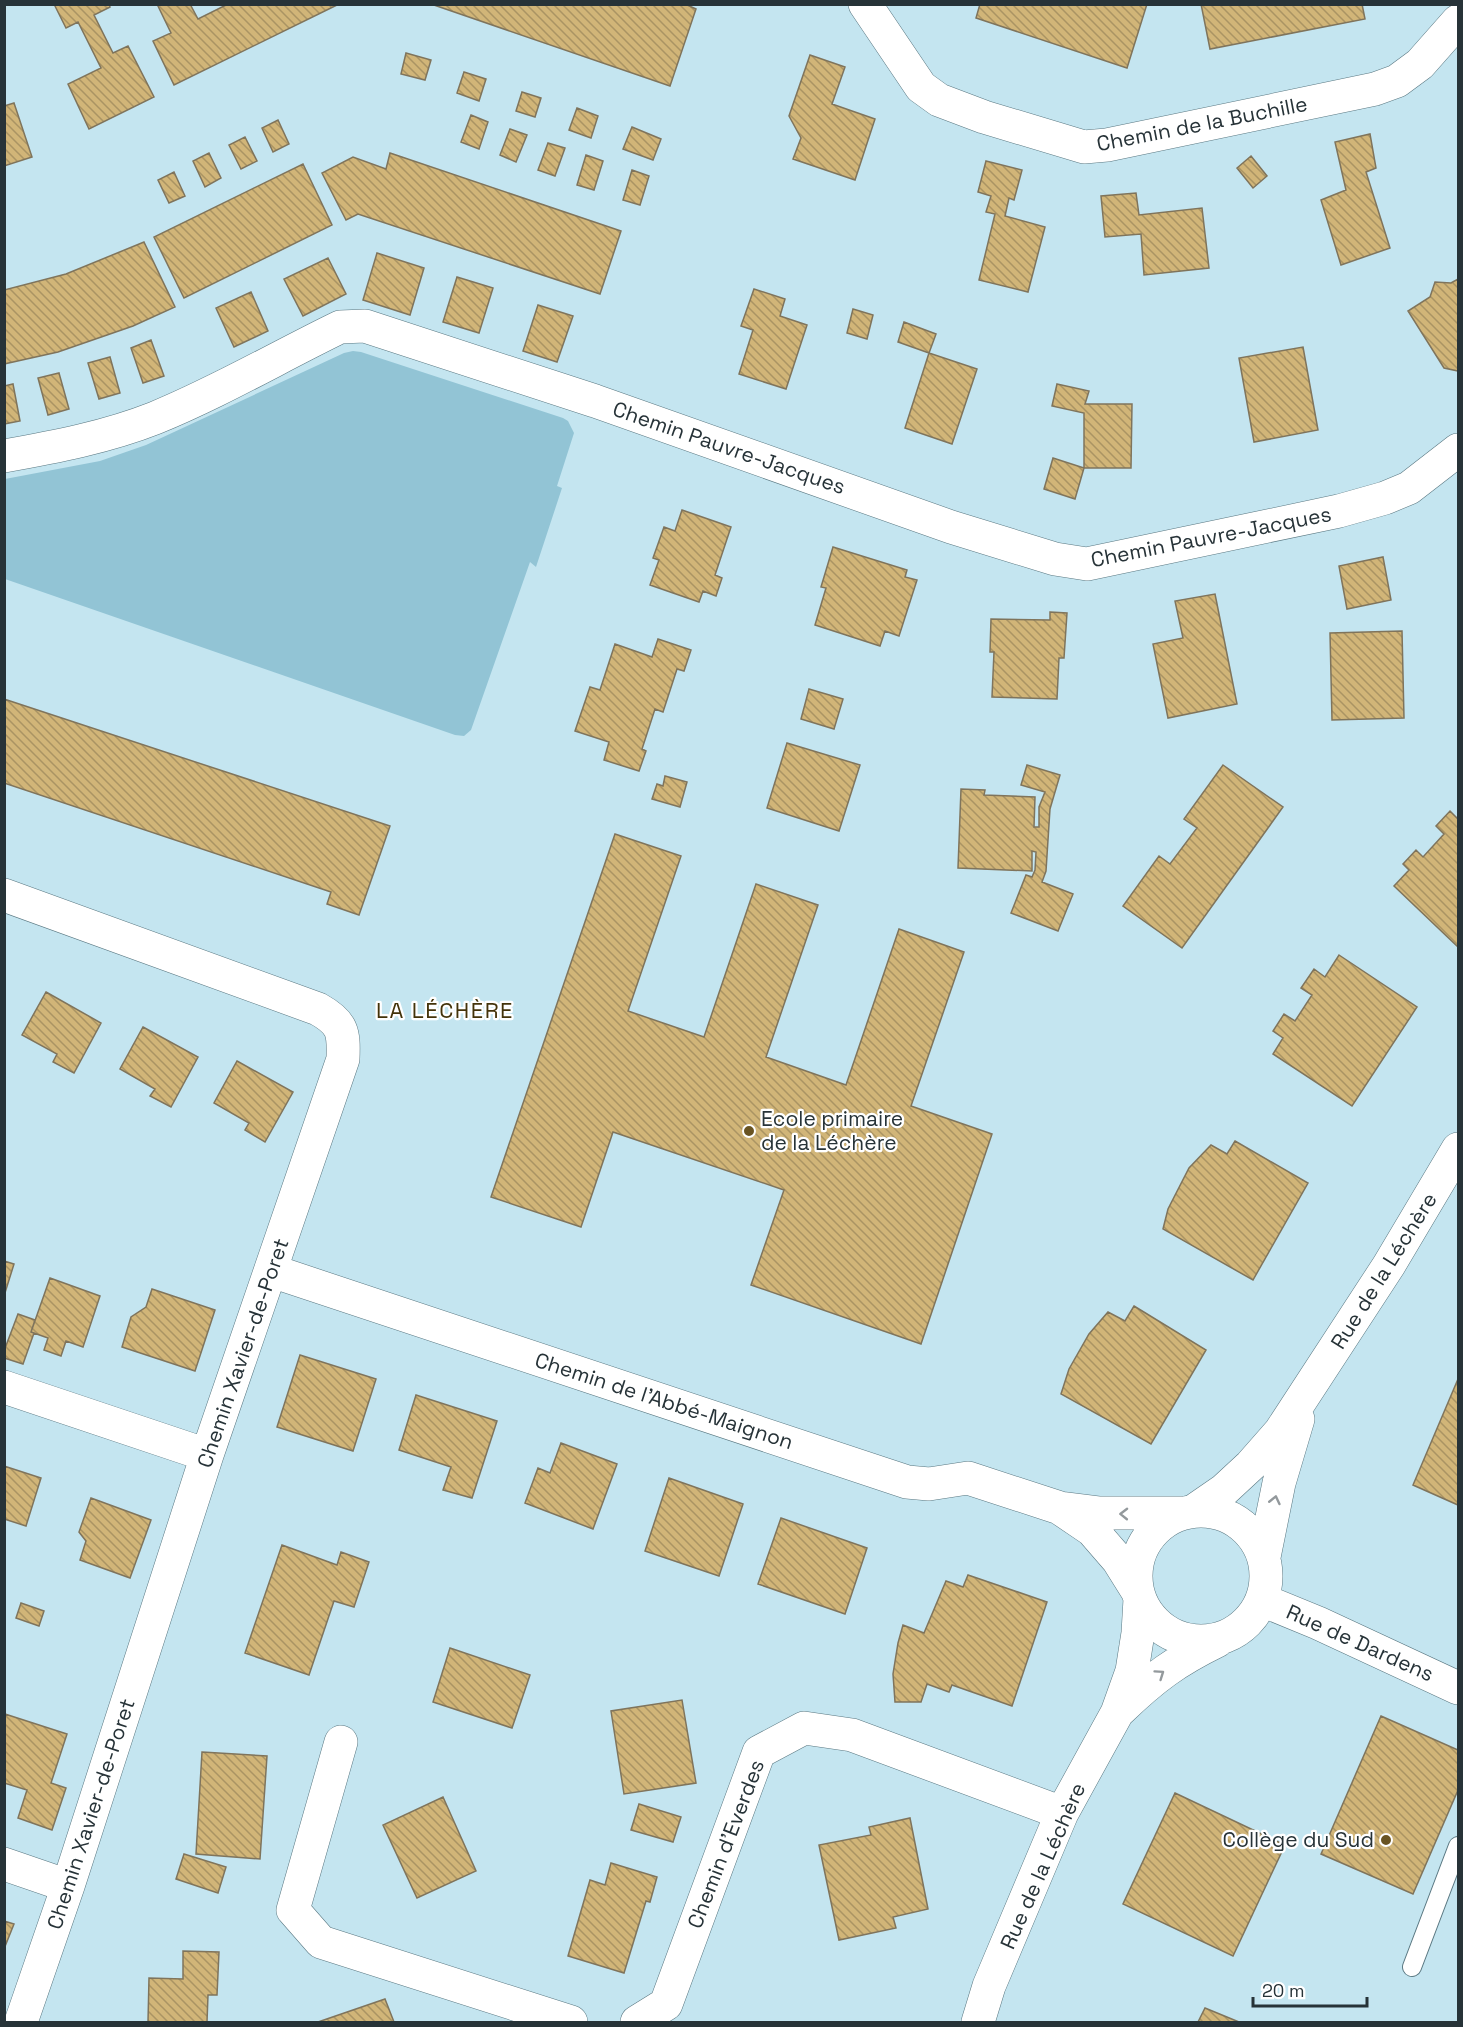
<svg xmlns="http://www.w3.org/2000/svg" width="1463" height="2027" font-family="'Space Grotesk',sans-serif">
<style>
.green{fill:#92c4d5}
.building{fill:url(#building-back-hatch);stroke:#7f745c;stroke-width:1.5}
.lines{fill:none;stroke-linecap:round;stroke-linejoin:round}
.service-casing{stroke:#5a7882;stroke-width:20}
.minor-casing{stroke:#5a7882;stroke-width:34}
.service{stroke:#fff;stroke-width:18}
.minor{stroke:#fff;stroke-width:33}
.oneway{stroke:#93999c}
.poi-dot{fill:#695423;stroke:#fff;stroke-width:2}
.labels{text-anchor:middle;stroke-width:4.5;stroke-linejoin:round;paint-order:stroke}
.street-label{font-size:21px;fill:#273338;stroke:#fff}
.poi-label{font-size:21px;fill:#273338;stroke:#fff;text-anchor:start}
.neighbourhood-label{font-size:22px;letter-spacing:1.5px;fill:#43330a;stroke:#fff}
</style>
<defs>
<pattern id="building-back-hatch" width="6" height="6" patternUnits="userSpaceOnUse" patternTransform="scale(1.5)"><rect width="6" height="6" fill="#d1b578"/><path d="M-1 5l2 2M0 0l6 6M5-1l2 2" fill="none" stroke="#aa9463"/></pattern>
</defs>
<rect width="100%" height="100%" fill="#c4e5f0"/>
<path class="green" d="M 353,351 L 361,352 L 563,418 L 568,421 L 574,433 L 557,486 L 562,488 L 536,567 L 530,562 L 471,730 L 464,736 L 455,735 L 5,579 L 5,479 L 100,461 L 146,445 L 344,353 Z"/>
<path class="building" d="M 54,4 L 109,4 L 110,7 L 94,15 L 113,53 L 128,46 L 154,97 L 89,129 L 68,84 L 101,68 L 78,22 L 66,28 Z
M 157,4 L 190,4 L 198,19 L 228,4 L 339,4 L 174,85 L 153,41 L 171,33 Z
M 431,4 L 685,4 L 696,9 L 670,86 Z
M 980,4 L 1147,4 L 1127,68 L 976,18 Z
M 1201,4 L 1362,4 L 1365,19 L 1210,49 Z
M 406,53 L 431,60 L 425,80 L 401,74 Z
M 810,55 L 845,67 L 832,104 L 875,119 L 855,180 L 793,159 L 801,138 L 789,116 Z
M 464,72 L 486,79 L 479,101 L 457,93 Z
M 522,92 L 541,98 L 535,117 L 516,111 Z
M 14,103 L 32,157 L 4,166 L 4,106 Z
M 577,108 L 598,116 L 591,138 L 569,130 Z
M 471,115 L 488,122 L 479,149 L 461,142 Z
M 278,120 L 289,144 L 273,152 L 262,128 Z
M 632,127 L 661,139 L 653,160 L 623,149 Z
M 510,129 L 527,135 L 516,162 L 500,155 Z
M 1370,134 L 1376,168 L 1366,172 L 1390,248 L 1341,265 L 1321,200 L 1346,190 L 1335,142 Z
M 245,137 L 257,161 L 241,169 L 229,145 Z
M 548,143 L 565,148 L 555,176 L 538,170 Z
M 209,153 L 221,178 L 205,187 L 193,161 Z
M 390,153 L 621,231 L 600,294 L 358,214 L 346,220 L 322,173 L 353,157 L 386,169 Z
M 586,155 L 603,161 L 594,190 L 577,185 Z
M 1251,156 L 1267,176 L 1253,188 L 1237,168 Z
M 986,161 L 1022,170 L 1014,200 L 1009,198 L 1005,216 L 1045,227 L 1028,292 L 979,280 L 995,214 L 986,212 L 991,196 L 978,192 Z
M 303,164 L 332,225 L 184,298 L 154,237 Z
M 632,170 L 649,176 L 640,205 L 623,200 Z
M 174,172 L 185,196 L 169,203 L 158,180 Z
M 1136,193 L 1139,215 L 1202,208 L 1209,268 L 1144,275 L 1141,234 L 1105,237 L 1101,196 Z
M 144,242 L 175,307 L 133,326 L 58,352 L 4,364 L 4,290 L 66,274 Z
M 377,253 L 424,268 L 410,315 L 363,300 Z
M 328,258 L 346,294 L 303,316 L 284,279 Z
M 457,277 L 493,288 L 479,333 L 443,322 Z
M 1458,279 L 1458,371 L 1444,368 L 1408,311 L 1430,297 L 1435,282 L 1451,283 Z
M 754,289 L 785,299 L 780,316 L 807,325 L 786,389 L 739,374 L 753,330 L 741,326 Z
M 251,292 L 268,331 L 234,347 L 216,308 Z
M 538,305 L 573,316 L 557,362 L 523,351 Z
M 853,309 L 873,315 L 867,339 L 847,333 Z
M 904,322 L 936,334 L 929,353 L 898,342 Z
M 151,340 L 164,376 L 143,383 L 131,348 Z
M 1303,347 L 1318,430 L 1254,442 L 1239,358 Z
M 929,353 L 977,369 L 952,444 L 905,428 Z
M 110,357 L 120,393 L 99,399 L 88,363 Z
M 59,373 L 69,409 L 48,415 L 38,378 Z
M 13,384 L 20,421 L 4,424 L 4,386 Z
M 1057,384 L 1089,391 L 1085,404 L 1132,404 L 1131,468 L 1084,468 L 1084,413 L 1052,406 Z
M 1053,458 L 1084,468 L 1075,499 L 1044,489 Z
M 682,510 L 731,527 L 715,575 L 722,578 L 716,596 L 703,591 L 699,602 L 650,585 L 659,560 L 653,558 L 664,527 L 675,531 Z
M 833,547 L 907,570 L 905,577 L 917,580 L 899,636 L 885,631 L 880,646 L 815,625 L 826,588 L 821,587 Z
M 1383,557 L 1391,600 L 1347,609 L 1339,566 Z
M 1215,594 L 1237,704 L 1168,718 L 1153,644 L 1183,638 L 1175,601 Z
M 1050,612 L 1067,613 L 1064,658 L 1059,658 L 1057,699 L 992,697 L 994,652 L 990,652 L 991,619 L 1050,620 Z
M 1402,631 L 1404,718 L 1332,720 L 1330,633 Z
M 658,639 L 691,650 L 684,671 L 677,669 L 663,712 L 655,709 L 642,749 L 646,751 L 639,771 L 604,760 L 609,742 L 575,731 L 590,687 L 600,690 L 615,644 L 652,657 Z
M 809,689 L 843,699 L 834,729 L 801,719 Z
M 4,699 L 390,826 L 359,915 L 327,904 L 331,892 L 4,783 Z
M 787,743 L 860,765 L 839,831 L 767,808 Z
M 1027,765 L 1060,775 L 1050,809 L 1046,871 L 1042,882 L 1073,894 L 1058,931 L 1011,913 L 1026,875 L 1032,877 L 1035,870 L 1036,852 L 1032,851 L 1032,871 L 958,868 L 961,789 L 985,790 L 984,795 L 1035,797 L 1034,827 L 1039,827 L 1039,807 L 1045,792 L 1021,785 Z
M 1223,765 L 1283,807 L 1182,948 L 1123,906 L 1159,856 L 1170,864 L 1197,828 L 1184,819 Z
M 665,776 L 687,782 L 680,807 L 652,799 L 657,784 L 663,786 Z
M 1450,811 L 1458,819 L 1458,947 L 1394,886 L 1409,870 L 1403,864 L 1416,850 L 1423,857 L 1444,834 L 1436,826 Z
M 615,834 L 681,856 L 628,1011 L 704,1037 L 756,884 L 818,905 L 766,1057 L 846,1085 L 899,929 L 964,952 L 911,1106 L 992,1134 L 921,1344 L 751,1285 L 784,1190 L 613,1132 L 581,1227 L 491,1197 Z
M 1339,955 L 1417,1007 L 1352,1106 L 1273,1054 L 1283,1038 L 1273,1031 L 1284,1014 L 1295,1021 L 1312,995 L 1301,988 L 1314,969 L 1325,977 Z
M 46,992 L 101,1023 L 74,1073 L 53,1062 L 57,1054 L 22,1035 Z
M 143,1027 L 198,1057 L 171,1107 L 150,1096 L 155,1089 L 120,1069 Z
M 237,1061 L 293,1092 L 265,1142 L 245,1130 L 249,1123 L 214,1103 Z
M 1235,1141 L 1308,1183 L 1253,1280 L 1163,1229 L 1168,1209 L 1189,1168 L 1211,1145 L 1227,1154 Z
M 4,1261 L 14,1264 L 4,1296 Z
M 50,1278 L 100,1296 L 83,1347 L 66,1341 L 61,1356 L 44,1350 L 48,1338 L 31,1332 Z
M 152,1289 L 215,1310 L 195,1371 L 122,1347 L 131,1317 L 146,1307 Z
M 1134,1306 L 1206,1350 L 1151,1444 L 1061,1394 L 1069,1369 L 1089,1334 L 1108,1312 L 1125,1321 Z
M 18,1314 L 35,1320 L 31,1332 L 34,1333 L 23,1364 L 4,1358 L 4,1351 Z
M 300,1355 L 376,1379 L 353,1451 L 277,1427 Z
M 1458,1379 L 1458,1505 L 1413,1485 Z
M 416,1395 L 497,1421 L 472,1498 L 443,1490 L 451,1467 L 399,1450 Z
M 561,1443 L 617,1464 L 593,1529 L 525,1503 L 538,1468 L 550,1473 Z
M 4,1466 L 41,1478 L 26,1526 L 4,1519 Z
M 669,1478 L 743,1504 L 719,1576 L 645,1551 Z
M 91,1498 L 151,1520 L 130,1578 L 80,1560 L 86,1541 L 79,1532 Z
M 781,1518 L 867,1548 L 845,1614 L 758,1584 Z
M 282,1545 L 337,1565 L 341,1552 L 369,1562 L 354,1607 L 334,1601 L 309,1675 L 245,1653 Z
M 968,1575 L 1047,1602 L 1012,1706 L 952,1685 L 949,1692 L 927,1684 L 921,1702 L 895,1702 L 893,1674 L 898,1643 L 903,1625 L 924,1633 L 946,1581 L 963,1587 Z
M 21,1603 L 44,1611 L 39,1626 L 16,1618 Z
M 450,1648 L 530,1675 L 512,1728 L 433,1702 Z
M 682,1700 L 696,1783 L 624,1794 L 611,1711 Z
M 5,1714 L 67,1734 L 51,1783 L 66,1788 L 52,1830 L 18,1818 L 27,1790 L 4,1783 Z
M 1381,1716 L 1458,1750 L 1458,1790 L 1413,1894 L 1321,1854 Z
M 202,1752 L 267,1756 L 260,1859 L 196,1854 Z
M 1175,1793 L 1285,1845 L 1233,1956 L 1123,1904 Z
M 443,1797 L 476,1871 L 417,1898 L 383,1825 Z
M 639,1804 L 681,1817 L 673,1842 L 631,1830 Z
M 910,1818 L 928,1909 L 893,1917 L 896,1928 L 839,1940 L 819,1845 L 871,1835 L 869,1827 Z
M 184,1854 L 226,1867 L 218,1893 L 176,1879 Z
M 611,1863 L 657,1877 L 650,1902 L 646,1901 L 624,1973 L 568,1956 L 590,1880 L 605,1885 Z
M 4,1921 L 14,1924 L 4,1949 Z
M 183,1951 L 219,1952 L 217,1995 L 208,1995 L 207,2022 L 148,2022 L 149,1978 L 183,1979 Z
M 385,1999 L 394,2022 L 318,2022 Z
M 1205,2008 L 1239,2022 L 1198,2022 Z"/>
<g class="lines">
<g class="service-casing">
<path id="service" d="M 1412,1967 L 1458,1846"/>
</g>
<g class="minor-casing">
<path id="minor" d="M 865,4 L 921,87 L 939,100 L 984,117 L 1084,147 L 1107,145 L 1375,89 L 1397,81 L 1420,64 L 1458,21
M 4,456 C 55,447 107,437 155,418 C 219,392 278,357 340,327 L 365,326 L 595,401 L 951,527 L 1055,559 L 1087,564 L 1339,511 L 1385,498 L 1409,488 L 1458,450
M 4,895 L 318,1009 C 343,1023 344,1032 343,1059 L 207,1455 L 68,1886 L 21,2022
M 272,1271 L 907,1482 L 929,1484 L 968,1478 L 1060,1508 L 1100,1513 L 1182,1513
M 4,1387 L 207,1455
M 1061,1509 L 1092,1530 L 1118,1560 L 1138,1592
M 1195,1510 L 1224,1490 L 1251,1465 L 1280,1432 L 1389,1265 L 1458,1149
M1136 1576a65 65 0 1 1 130 0a65 65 0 1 1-130 0Z
M 1264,1557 L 1279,1483 L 1298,1419
M 1262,1600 L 1318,1623 L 1458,1688
M 1120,1710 C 1153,1678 1176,1661 1217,1641
M 341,1742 L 293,1910 L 321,1942 L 571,2022
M 4,1864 L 68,1886
M 637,2022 L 666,2004 L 759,1752 L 804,1728 L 852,1735 L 1062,1813
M 978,2022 L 989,1986 L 1062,1813 L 1117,1713 L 1132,1671 L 1138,1633 L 1140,1599"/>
</g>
<use href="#service" class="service"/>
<use href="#minor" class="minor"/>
</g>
<defs><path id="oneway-chevron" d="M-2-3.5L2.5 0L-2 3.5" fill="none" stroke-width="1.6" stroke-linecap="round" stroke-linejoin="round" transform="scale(1.5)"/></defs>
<g class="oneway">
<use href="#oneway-chevron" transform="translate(1275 1500) rotate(-77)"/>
<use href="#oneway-chevron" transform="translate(1124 1514) rotate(-179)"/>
<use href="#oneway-chevron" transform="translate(1160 1674) rotate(-35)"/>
</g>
<g class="poi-dot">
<circle cx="749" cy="1131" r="6"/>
<circle cx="1386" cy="1840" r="6"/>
</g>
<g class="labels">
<g class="street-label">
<text transform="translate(1202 124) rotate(-11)" y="7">Chemin de la Buchille</text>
<text transform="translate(729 448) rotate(19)" y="7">Chemin Pauvre-Jacques</text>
<text transform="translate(1211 537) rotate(-11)" y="7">Chemin Pauvre-Jacques</text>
<text transform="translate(1384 1271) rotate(-58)" y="7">Rue de la Léchère</text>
<text transform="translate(243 1353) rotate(-71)" y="7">Chemin Xavier-de-Poret</text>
<text transform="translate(664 1401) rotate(18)" y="7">Chemin de l'Abbé-Maignon</text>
<text transform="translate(1360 1643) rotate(24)" y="7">Rue de Dardens</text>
<text transform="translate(91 1814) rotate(-72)" y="7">Chemin Xavier-de-Poret</text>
<text transform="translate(726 1844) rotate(-69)" y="7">Chemin d'Everdes</text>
<text transform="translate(1043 1866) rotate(-66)" y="7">Rue de la Léchère</text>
</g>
<g class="poi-label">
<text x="761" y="1126">Ecole primaire<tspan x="761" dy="24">de la Léchère</tspan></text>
<text x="1374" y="1847" text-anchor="end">Collège du Sud</text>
</g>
<g class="neighbourhood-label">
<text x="445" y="1018">LA LÉCHÈRE</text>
</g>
</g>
<rect width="1463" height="2027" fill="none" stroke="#273338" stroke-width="12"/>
<path d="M1253 1997v9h114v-9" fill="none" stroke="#273338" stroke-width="3"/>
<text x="1262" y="1997" font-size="18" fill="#273338" stroke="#ffffff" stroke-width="4.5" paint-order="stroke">20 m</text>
</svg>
